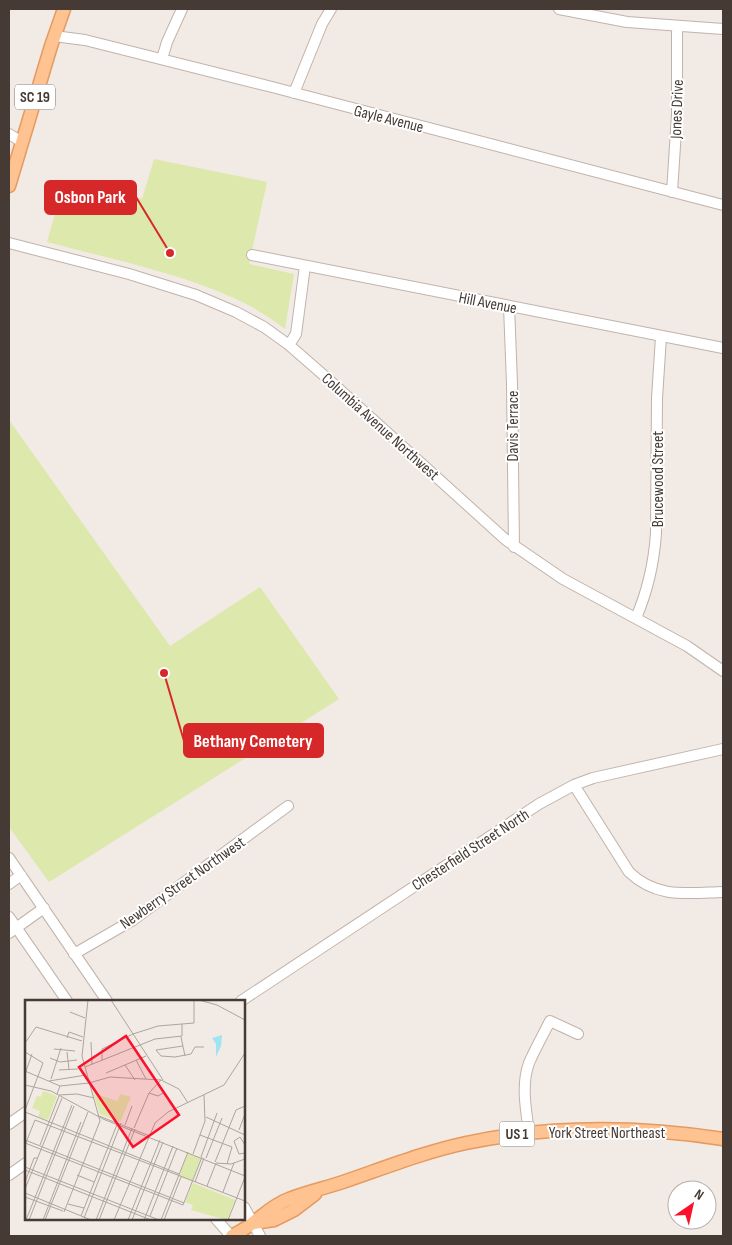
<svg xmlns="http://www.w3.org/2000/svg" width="732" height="1245" font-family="'Sofia Sans Condensed',sans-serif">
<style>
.green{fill:#dde8ac}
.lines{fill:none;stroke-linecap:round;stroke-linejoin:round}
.minor-casing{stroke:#c1b3aa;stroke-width:12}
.major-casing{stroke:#e59a60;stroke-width:15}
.minor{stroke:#fff;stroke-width:10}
.major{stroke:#ffc391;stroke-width:12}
.labels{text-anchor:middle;stroke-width:4;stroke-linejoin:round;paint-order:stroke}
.shield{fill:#fff;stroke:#7d7571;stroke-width:1}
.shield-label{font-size:15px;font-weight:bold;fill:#453a34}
.street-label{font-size:16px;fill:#453a34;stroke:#fff}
.inset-road{fill:none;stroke:#ada49e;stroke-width:1}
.view{fill:#fd102b;fill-opacity:0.15;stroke:#fd102b;stroke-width:2.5}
.inset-edge{fill:none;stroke:#453a34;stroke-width:2.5}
.leader{fill:none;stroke:#d62828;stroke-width:2}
.callout-dot{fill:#d62828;stroke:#fff;stroke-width:2}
.callout{fill:#d62828;stroke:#d62828;stroke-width:2}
.callout-label{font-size:18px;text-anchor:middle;font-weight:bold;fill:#fff}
</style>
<rect width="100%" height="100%" fill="#f2eae4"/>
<path class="green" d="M 154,159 L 267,182 L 249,264 L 294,274 L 285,329 C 270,318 254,307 236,299 C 177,272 110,259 47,242 L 62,189 L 82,194 L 86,183 L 142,199 Z
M 9,420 L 170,646 L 260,587 L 339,699 L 49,882 L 9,827 Z"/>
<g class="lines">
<g class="minor-casing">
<path id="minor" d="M 559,9 L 627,22 L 723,29
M 54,36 L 85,40 L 272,87 L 723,205
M 162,59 L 167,42 L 182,9
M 294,93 L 322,24 L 331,9
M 9,134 L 22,142
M 672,192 L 677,115 L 677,26
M 9,243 L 129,274 L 196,295 L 236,312 L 264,327 L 289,345 L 328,379 L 506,540 L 563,579 L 687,646 L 723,671
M 252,255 L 723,348
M 509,306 L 512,384 L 514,547
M 289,345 L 296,334 L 305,266
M 636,618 C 648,590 654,563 656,533 L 657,398 L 661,337
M 574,785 L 629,872 C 657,899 688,893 723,892
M 9,858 L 107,1001
M 9,884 L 21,875
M 9,917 L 67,1001
M 9,933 L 44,908
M 74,954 L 133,920 L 288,806
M 241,1001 L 539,804 L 574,785 L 593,778 L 723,749
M 9,1124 L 26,1112
M 529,1132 C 526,1110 521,1085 529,1063 C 535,1049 543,1035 550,1021 L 578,1034
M 9,1175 L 26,1163
M 244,1207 L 260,1236
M 216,1219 L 231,1236"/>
</g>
<g class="major-casing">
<path id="major" d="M 9,186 L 51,46 L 64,9
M 253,1223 L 274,1220 L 294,1210 L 315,1194
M 232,1236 C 239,1232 247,1228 254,1222 C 266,1213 275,1204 289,1199 C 306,1192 325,1188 343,1182 C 384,1168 424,1152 466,1143 C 551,1125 638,1126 723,1139"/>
</g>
<use href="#minor" class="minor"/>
<use href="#major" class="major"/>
</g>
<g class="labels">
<g class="shield">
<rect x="15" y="84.5" width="40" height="25" rx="4"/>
<rect x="499.5" y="1121.5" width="35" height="25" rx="4"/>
</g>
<g class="shield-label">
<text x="35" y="102">SC 19</text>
<text x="517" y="1139">US 1</text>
</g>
<g class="street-label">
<text transform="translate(676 109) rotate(-88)" y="6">Jones Drive</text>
<text transform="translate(389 118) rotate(14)" y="6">Gayle Avenue</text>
<text transform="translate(488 302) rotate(11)" y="6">Hill Avenue</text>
<text transform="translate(381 426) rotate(42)" y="6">Columbia Avenue Northwest</text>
<text transform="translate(512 426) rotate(-90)" y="6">Davis Terrace</text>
<text transform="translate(657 479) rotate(-90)" y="6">Brucewood Street</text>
<text transform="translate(470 849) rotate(-33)" y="6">Chesterfield Street North</text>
<text transform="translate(182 882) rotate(-35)" y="6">Newberry Street Northwest</text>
<text x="607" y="1138">York Street Northeast</text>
</g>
</g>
<g transform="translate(25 1000)">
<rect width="220" height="220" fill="#f2eae4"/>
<path d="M 18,91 L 32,96 L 23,120 L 13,117 L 15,111 L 7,108 L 12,96 L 16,97 ZM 68,93 L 92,101 L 96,94 L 106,97 L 95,122 L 75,114 ZM 163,153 L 176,158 L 167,181 L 154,176 ZM 168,183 L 210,200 L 202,220 L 166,210 L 168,205 L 160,202 Z" fill="#dde8ac"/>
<path d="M 197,35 L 196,46 L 191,57 L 191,44 L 187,38 Z" fill="#9fe5f1"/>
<path class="inset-road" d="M 86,0 L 138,80M 174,0 L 192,5 L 220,20M 45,12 L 60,18M 156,37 L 160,56M 42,38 L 44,32 L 58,37M 66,42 L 67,64M 0,43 L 11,27 L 57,41M 158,46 L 131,50 L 136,56 L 150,57 L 166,54 L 170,47 L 179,47M 29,49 L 50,51M 0,52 L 18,63 L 0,110M 42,52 L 44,69M 25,58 L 35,62 L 52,60M 111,60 L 121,79M 77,61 L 77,49 L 108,34 L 133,26 L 169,23 L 169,0M 100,65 L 110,80M 60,67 L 130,39 L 157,36 L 157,24M 34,70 L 53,69M 0,71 L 35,86M 81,73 L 121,56M 0,74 L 7,54M 26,79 L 36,48M 24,81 L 61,75M 64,83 L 85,77 L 136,80 L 154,89 L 163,103M 0,85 L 26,91 L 78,119 L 220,176M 124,93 L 133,96 L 140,92M 32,94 L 35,86 L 64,83M 34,95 L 52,94 L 69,98M 0,112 L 154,174M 74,116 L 125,136M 181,117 L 220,135M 10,120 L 220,201M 100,125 L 107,106M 109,128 L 124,93 L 136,80M 214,130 L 220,114M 175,135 L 207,147 L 202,164M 0,140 L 159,203M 0,143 L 158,205 L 177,157M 0,145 L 10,120M 15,145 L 34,96M 220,145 L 215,137 L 209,141 L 214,154 L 220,153M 168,154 L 180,121 L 179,95M 176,157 L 192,113M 181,158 L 197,118M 190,162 L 211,110 L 220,106M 0,167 L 134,220M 0,170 L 126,220M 52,175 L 69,182M 0,182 L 9,158 L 13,158M 170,182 L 179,158M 182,186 L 191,163 L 206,164 L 220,159M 0,189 L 37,98M 198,192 L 209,163M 0,193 L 66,220M 0,197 L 38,211M 43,204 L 59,208M 39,212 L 75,121 L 57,56 L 63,0M 56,216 L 93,122M 125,216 L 152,148M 59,218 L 96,123M 1,220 L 47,105M 4,220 L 49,106M 18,220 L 56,122M 20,220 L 63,112M 71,220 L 107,128M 74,220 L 110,129M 89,220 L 130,123 L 143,112 L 199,85 L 220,53M 103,220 L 135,140M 107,220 L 138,142M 119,220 L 148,146M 136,220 L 163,152M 139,220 L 156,177M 203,220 L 220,177"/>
<path class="view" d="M 101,36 L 154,115 L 108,147 L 54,67 Z"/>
<rect width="220" height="220" class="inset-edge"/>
</g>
<path class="leader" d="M170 253L136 197M164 673L184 741"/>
<g class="callout-dot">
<circle cx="170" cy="253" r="5"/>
<circle cx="164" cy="673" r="5"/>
</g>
<g class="callout">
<rect x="45" y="181" width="91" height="33" rx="5"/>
<rect x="184" y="724" width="139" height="33" rx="5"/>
</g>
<g class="callout-label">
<text x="90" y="203">Osbon Park</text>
<text x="253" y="747">Bethany Cemetery</text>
</g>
<rect width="732" height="1245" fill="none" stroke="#453a34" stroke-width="20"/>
<g transform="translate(692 1205) rotate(34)"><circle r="24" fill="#ffffff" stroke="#b5b0ae"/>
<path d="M0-4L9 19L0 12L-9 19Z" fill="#fd102b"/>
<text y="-8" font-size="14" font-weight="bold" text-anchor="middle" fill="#453a34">N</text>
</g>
</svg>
